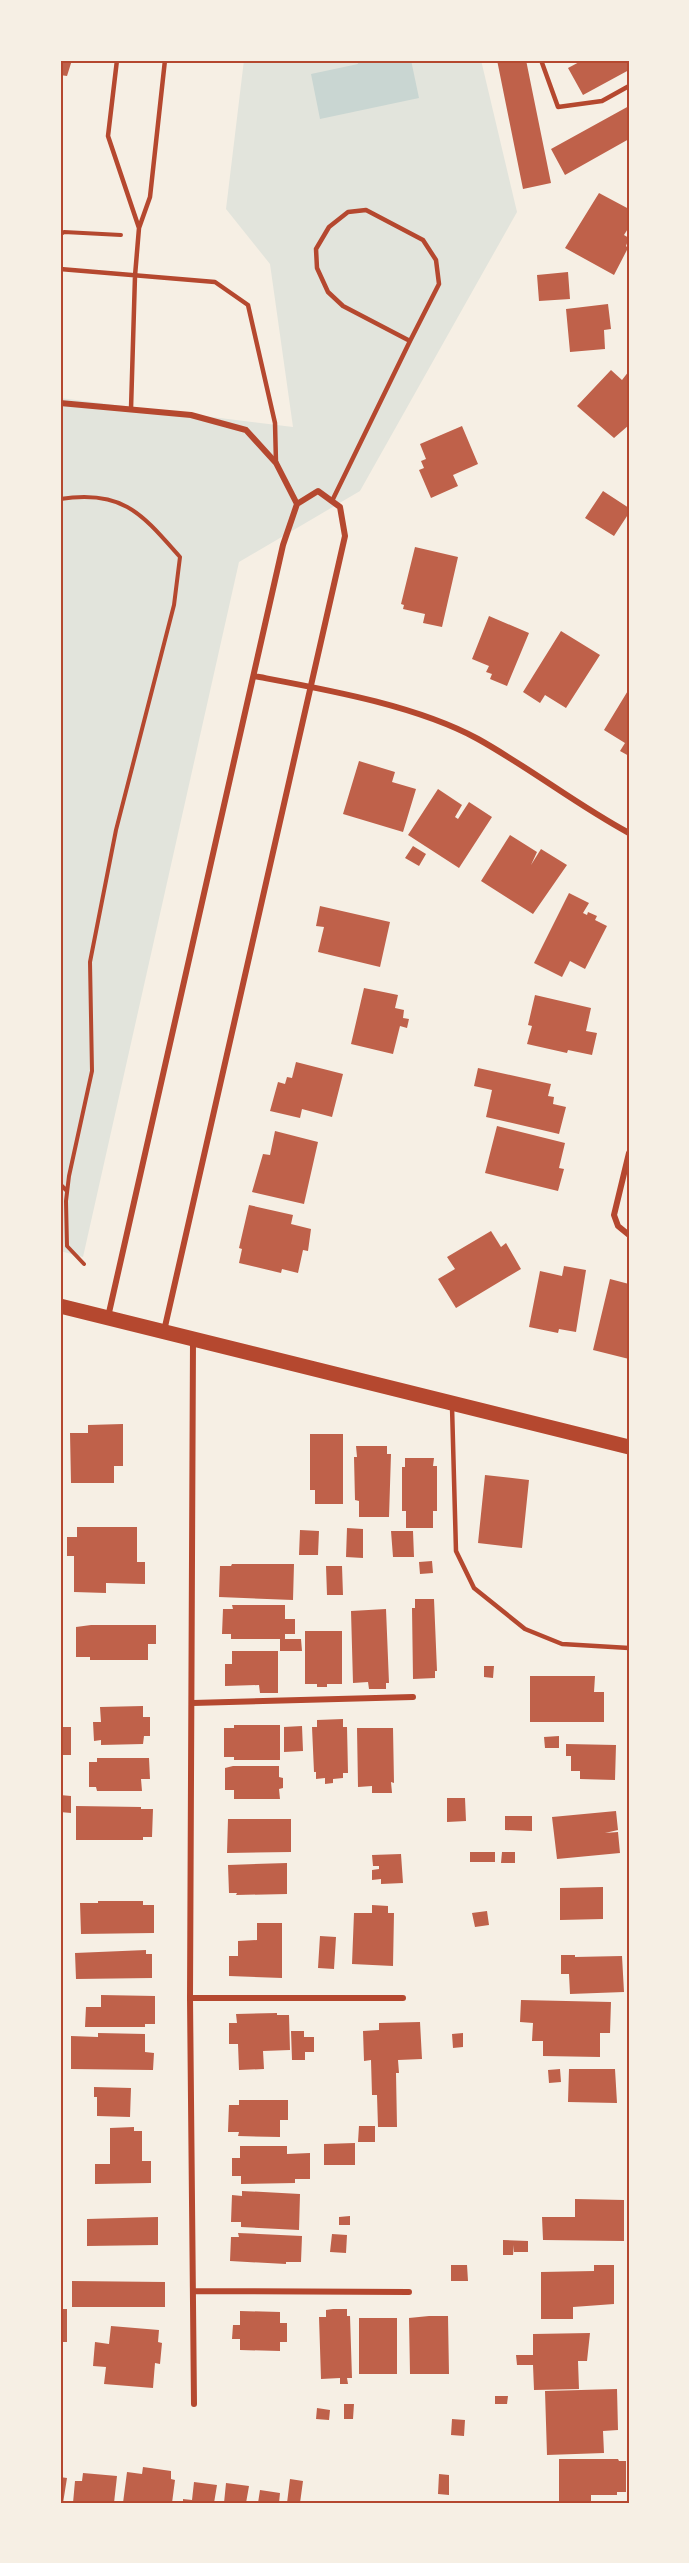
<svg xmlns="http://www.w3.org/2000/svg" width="689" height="2563" font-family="Karla,sans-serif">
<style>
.green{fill:#e2e4dc}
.water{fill:#c9d6d2}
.building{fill:#bf614a}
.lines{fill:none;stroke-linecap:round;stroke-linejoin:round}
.path{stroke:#b5482f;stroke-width:4}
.service{stroke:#b5482f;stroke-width:4.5}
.minor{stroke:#b5482f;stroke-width:6}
.primary{stroke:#b5482f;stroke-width:15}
.neatline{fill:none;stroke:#b5482f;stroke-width:2}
</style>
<rect width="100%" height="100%" fill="#f6efe4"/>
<path class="green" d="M 244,60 L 481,60 L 517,212 L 360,491 L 239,562 L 83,1257 L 60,1251 L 60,398 L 293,427 L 270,264 L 226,209 Z"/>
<path class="water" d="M 357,60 L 411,60 L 419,98 L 320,119 L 311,74 L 358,64 Z"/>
<path class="building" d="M 60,60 L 72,60 L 67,76 L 60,75 Z
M 497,60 L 526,60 L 551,183 L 523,189 Z
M 583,60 L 629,60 L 629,70 L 583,95 L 568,68 Z
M 629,106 L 629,139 L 565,175 L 551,149 Z
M 599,193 L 629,209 L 629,227 L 624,235 L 629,238 L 626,246 L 628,248 L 614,275 L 565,248 Z
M 568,272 L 570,299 L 539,301 L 537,275 Z
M 608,304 L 611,329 L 604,330 L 605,349 L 570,352 L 566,309 Z
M 611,370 L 622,380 L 629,371 L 629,425 L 614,438 L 577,406 Z
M 462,426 L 478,464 L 453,475 L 458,486 L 431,498 L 419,470 L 424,468 L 421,461 L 426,459 L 420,444 Z
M 603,491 L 629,508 L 629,513 L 614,536 L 585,518 Z
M 415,547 L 458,557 L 442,627 L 423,623 L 425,614 L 403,609 L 404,605 L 401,604 Z
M 489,616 L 529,633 L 507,686 L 490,679 L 492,674 L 486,672 L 489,666 L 472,659 Z
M 561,631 L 600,655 L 566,708 L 545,695 L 540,703 L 523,692 Z
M 629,689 L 629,756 L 620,751 L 625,743 L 604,730 Z
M 359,761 L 395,772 L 392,782 L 416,789 L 403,832 L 343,814 Z
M 438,789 L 462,805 L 455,817 L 458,819 L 469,802 L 492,817 L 459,868 L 408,835 Z
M 510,835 L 537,852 L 531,865 L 541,849 L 567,865 L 533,914 L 481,881 Z
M 413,846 L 426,854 L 419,866 L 405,858 Z
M 569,893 L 589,903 L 583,913 L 587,915 L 588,912 L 597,916 L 595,920 L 607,926 L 585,969 L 570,961 L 562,977 L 534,963 Z
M 320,906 L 390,922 L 380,967 L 318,952 L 324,927 L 316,926 Z
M 364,988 L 398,995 L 395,1008 L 404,1010 L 403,1018 L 409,1019 L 407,1028 L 400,1026 L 393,1054 L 351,1044 Z
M 535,995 L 591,1008 L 586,1031 L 597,1033 L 592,1055 L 568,1050 L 567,1053 L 527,1044 L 532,1026 L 528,1025 Z
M 296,1062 L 343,1074 L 332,1117 L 302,1109 L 300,1118 L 270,1111 L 278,1082 L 285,1084 L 287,1077 L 292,1078 Z
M 478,1068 L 551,1084 L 548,1096 L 554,1097 L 553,1104 L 566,1107 L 559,1134 L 486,1117 L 492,1090 L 474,1086 Z
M 497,1126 L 565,1143 L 559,1168 L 564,1169 L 558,1191 L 485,1173 Z
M 275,1131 L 318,1142 L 304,1204 L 252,1192 L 263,1154 L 270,1155 Z
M 249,1205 L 293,1215 L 291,1224 L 311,1229 L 308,1251 L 303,1250 L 298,1273 L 282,1269 L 281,1273 L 239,1263 L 242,1249 L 239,1248 Z
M 491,1231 L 501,1247 L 506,1243 L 521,1269 L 456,1308 L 438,1279 L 455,1269 L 447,1257 Z
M 564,1266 L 586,1270 L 576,1332 L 559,1329 L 558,1333 L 529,1327 L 540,1271 L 562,1276 Z
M 610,1279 L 629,1284 L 627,1293 L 629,1294 L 629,1359 L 593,1350 Z
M 123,1424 L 123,1466 L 114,1466 L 114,1483 L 71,1483 L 70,1433 L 88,1433 L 88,1425 Z
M 310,1434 L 343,1434 L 343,1504 L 315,1504 L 315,1490 L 310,1490 Z
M 356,1446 L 387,1446 L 387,1454 L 391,1454 L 389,1517 L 359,1517 L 359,1501 L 355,1500 L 354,1457 L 357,1457 Z
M 405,1458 L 434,1458 L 433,1466 L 437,1466 L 437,1511 L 433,1511 L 433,1528 L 406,1528 L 406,1511 L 402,1511 L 402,1467 L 405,1467 Z
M 485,1475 L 529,1480 L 522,1548 L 478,1543 Z
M 77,1527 L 137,1527 L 137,1562 L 145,1562 L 145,1584 L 106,1583 L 106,1593 L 74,1592 L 74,1556 L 67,1556 L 67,1537 L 77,1537 Z
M 347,1528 L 363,1529 L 363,1558 L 346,1557 Z
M 300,1530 L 319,1531 L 318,1555 L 299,1555 Z
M 391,1531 L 413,1531 L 414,1557 L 393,1557 Z
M 432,1561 L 433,1573 L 420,1574 L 419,1562 Z
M 232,1564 L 294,1564 L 293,1600 L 219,1597 L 220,1566 L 231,1566 Z
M 326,1566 L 342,1566 L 343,1595 L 327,1595 Z
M 415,1599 L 434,1599 L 437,1671 L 435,1671 L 435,1678 L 413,1679 L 412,1608 L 415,1608 Z
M 232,1605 L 285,1605 L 285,1619 L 295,1619 L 295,1634 L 285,1634 L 285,1639 L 301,1639 L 302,1651 L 280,1651 L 280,1639 L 231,1639 L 231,1634 L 222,1634 L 223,1609 L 233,1609 Z
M 386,1609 L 389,1683 L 386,1683 L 386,1689 L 369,1689 L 368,1682 L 353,1683 L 351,1611 Z
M 91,1625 L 156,1625 L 156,1644 L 148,1644 L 148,1660 L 90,1660 L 90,1657 L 76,1657 L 76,1627 Z
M 305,1631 L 342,1631 L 342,1684 L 327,1684 L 327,1687 L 317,1687 L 317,1684 L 305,1684 Z
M 232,1651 L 278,1651 L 278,1693 L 260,1693 L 259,1685 L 225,1686 L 225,1664 L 232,1664 Z
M 484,1666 L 494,1666 L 493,1678 L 484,1677 Z
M 530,1676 L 595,1676 L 594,1692 L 604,1692 L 604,1722 L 530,1722 Z
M 143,1706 L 143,1717 L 150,1717 L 150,1736 L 144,1736 L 143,1744 L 101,1745 L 101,1740 L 94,1741 L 93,1722 L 101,1722 L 100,1707 Z
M 343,1719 L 343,1727 L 347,1727 L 348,1773 L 343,1773 L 343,1778 L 333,1779 L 333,1783 L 325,1784 L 325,1778 L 316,1779 L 316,1772 L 314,1772 L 312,1727 L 317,1727 L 317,1720 Z
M 234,1725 L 280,1725 L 280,1760 L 234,1760 L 234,1757 L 224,1757 L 224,1728 L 234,1728 Z
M 302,1726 L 303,1751 L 284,1752 L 284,1727 Z
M 60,1727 L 71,1727 L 71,1755 L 60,1755 Z
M 357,1728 L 393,1728 L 394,1783 L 391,1782 L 392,1793 L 372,1793 L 372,1786 L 358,1787 Z
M 559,1736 L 559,1748 L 545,1748 L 544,1737 Z
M 566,1744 L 616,1745 L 615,1780 L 580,1779 L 580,1771 L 571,1771 L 571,1756 L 566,1756 Z
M 97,1758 L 149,1758 L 150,1779 L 141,1779 L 142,1791 L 97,1791 L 96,1787 L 89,1787 L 89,1762 L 97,1762 Z
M 233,1766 L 279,1766 L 279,1777 L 283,1778 L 283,1788 L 279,1789 L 280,1799 L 234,1799 L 234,1790 L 225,1790 L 225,1768 Z
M 60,1795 L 71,1796 L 71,1813 L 60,1812 Z
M 447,1798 L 465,1798 L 466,1821 L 447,1822 Z
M 76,1806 L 141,1807 L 141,1809 L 153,1809 L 152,1837 L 143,1837 L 143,1840 L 76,1840 Z
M 616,1811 L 618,1830 L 605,1833 L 618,1832 L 620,1853 L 557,1859 L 552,1817 Z
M 505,1816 L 532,1816 L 532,1831 L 505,1830 Z
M 228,1819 L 291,1819 L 291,1852 L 227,1853 Z
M 470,1852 L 495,1852 L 495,1862 L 470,1862 Z
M 502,1852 L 515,1852 L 515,1863 L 501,1863 Z
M 401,1854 L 403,1883 L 381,1884 L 381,1879 L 372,1880 L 372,1870 L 379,1869 L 379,1866 L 373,1866 L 372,1855 Z
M 287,1863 L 287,1894 L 236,1895 L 237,1893 L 229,1893 L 228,1865 Z
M 603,1887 L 603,1919 L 560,1920 L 560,1888 Z
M 98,1901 L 143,1901 L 143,1905 L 154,1905 L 154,1933 L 81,1934 L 80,1903 L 98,1903 Z
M 372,1905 L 388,1906 L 388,1913 L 394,1913 L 393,1966 L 352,1964 L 354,1913 L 372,1913 Z
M 487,1911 L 489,1925 L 475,1927 L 472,1913 Z
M 257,1923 L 282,1923 L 282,1978 L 229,1976 L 229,1956 L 238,1956 L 238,1941 L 257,1940 Z
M 320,1936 L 336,1937 L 334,1969 L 318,1968 Z
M 146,1950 L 146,1954 L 152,1954 L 152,1978 L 76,1979 L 75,1953 Z
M 561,1955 L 575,1955 L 575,1957 L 622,1956 L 624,1992 L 570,1994 L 569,1974 L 561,1974 Z
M 101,1995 L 155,1996 L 155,2024 L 145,2024 L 145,2027 L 85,2027 L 86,2007 L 101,2007 Z
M 521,2000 L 611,2002 L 610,2033 L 600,2033 L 600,2057 L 543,2056 L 543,2041 L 532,2041 L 533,2023 L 520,2022 Z
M 277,2013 L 277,2015 L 289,2015 L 290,2050 L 263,2051 L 264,2069 L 239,2070 L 238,2044 L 229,2044 L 229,2023 L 237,2023 L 236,2014 Z
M 420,2022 L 422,2059 L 398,2060 L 399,2073 L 396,2073 L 397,2127 L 378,2127 L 377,2095 L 372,2095 L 371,2060 L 364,2061 L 363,2031 L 379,2030 L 379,2023 Z
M 291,2031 L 304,2031 L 304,2037 L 314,2037 L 314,2052 L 305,2052 L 305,2060 L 292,2060 Z
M 98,2033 L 145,2034 L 145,2052 L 154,2053 L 153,2070 L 71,2069 L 71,2036 L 98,2037 Z
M 463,2033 L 463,2047 L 453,2048 L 452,2034 Z
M 560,2069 L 561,2082 L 549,2083 L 548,2070 Z
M 569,2069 L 615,2069 L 617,2103 L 568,2102 Z
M 94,2087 L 131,2088 L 130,2117 L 97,2116 L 97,2097 L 94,2097 Z
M 239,2100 L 288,2100 L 288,2120 L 280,2120 L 280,2137 L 238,2136 L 239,2132 L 228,2132 L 229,2105 L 239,2105 Z
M 359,2126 L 375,2126 L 375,2142 L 358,2142 Z
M 134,2127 L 134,2131 L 142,2131 L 142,2161 L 151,2161 L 151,2183 L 95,2184 L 95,2164 L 110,2164 L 110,2128 Z
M 355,2143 L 355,2165 L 324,2165 L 324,2144 Z
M 240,2146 L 287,2146 L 287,2154 L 310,2153 L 310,2179 L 295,2179 L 295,2183 L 241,2184 L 241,2176 L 232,2176 L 232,2158 L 240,2158 Z
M 242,2191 L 300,2194 L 299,2230 L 241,2227 L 241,2222 L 231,2222 L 232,2195 L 242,2196 Z
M 575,2199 L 624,2200 L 624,2241 L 543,2240 L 542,2217 L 575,2217 Z
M 350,2216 L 350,2225 L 339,2225 L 339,2217 Z
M 158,2217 L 158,2245 L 87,2246 L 87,2219 Z
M 238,2233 L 302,2236 L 301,2262 L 286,2262 L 286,2264 L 230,2261 L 231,2237 L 239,2237 Z
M 332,2234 L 347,2235 L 346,2253 L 330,2252 Z
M 503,2240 L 528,2241 L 528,2252 L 514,2252 L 514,2245 L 513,2255 L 503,2255 Z
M 451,2265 L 467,2265 L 468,2281 L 451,2281 Z
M 594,2265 L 614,2265 L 614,2304 L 573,2307 L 573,2319 L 541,2319 L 541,2272 L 594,2271 Z
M 72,2281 L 165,2282 L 165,2307 L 72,2307 Z
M 60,2309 L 67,2309 L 67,2342 L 60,2342 Z
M 333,2309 L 347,2309 L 347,2316 L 350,2316 L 352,2378 L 347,2378 L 348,2384 L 340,2384 L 340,2378 L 321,2379 L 319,2317 L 326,2317 L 326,2310 Z
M 240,2311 L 280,2312 L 280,2323 L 287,2323 L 287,2342 L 280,2342 L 280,2351 L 240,2350 L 240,2339 L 232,2339 L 233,2325 L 240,2325 Z
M 429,2316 L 448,2316 L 449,2374 L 410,2374 L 409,2318 Z
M 359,2318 L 397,2318 L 397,2374 L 359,2374 Z
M 111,2326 L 159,2330 L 158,2342 L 162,2343 L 160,2364 L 155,2363 L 153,2388 L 104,2384 L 106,2367 L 93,2366 L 95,2342 L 109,2344 Z
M 590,2333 L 587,2361 L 578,2361 L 579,2389 L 534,2390 L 533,2365 L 517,2365 L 516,2355 L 533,2355 L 533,2334 Z
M 617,2389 L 618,2430 L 603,2431 L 604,2453 L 547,2455 L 545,2391 Z
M 495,2396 L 508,2396 L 507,2404 L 495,2404 Z
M 344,2404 L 354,2404 L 353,2419 L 344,2419 Z
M 317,2408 L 330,2410 L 329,2420 L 316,2419 Z
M 452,2419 L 465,2420 L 464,2436 L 451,2435 Z
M 559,2459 L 618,2459 L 619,2461 L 626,2461 L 626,2492 L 617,2492 L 617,2495 L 591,2495 L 591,2503 L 559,2503 Z
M 143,2467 L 171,2471 L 171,2479 L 175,2480 L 172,2503 L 123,2503 L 127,2472 L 142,2474 Z
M 83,2473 L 117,2476 L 114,2503 L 73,2503 L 75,2481 L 82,2481 Z
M 439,2474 L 449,2475 L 449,2495 L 438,2494 Z
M 60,2477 L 67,2478 L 63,2503 L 60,2503 Z
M 290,2479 L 303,2481 L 300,2503 L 287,2503 Z
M 194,2482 L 217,2485 L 214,2503 L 183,2503 L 183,2499 L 192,2500 Z
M 226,2483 L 249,2486 L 246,2503 L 224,2503 Z
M 260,2490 L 280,2493 L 279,2503 L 258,2503 Z"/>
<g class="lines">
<path class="path" d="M 60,235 L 64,232 L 121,235
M 60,499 C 123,489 142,514 180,557 L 174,605 L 116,830 L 90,962 L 92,1071 L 69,1176 L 66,1201 L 67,1246 L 84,1264
M 60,1184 L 67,1191"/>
<path class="service" d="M 117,60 L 108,136 L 139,228
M 541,60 L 558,107 L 602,101 L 629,86
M 60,269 L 215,282 L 248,305 L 275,423 L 276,463
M 131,409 L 135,276 L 139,228 L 150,197 L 165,60
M 332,501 L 410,341 L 439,284 L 436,260 L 423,240 L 366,210 L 348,212 L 329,227 L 316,249 L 317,268 L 328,292 L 343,306 L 410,341
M 452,1406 L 456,1551 L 474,1588 L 525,1629 L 562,1644 L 629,1648"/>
<path class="minor" d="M 60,403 L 191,415 L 246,430 L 276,463 L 297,504
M 254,676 C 323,689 416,705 478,739 C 530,768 577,805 629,833
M 629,1153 L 614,1215 L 618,1226 L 629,1235
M 108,1317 L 283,545 L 297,504 L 318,491 L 340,507 L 345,536 L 164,1331
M 193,1339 L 190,1998 L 194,2404
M 193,1703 L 413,1697
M 190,1998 L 403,1998
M 193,2291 L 409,2292"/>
<path class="primary" d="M 60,1306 L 629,1447"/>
</g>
<rect width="689" height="2563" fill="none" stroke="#f6efe4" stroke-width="123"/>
<rect x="62" y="62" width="566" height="2440" class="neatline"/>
</svg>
